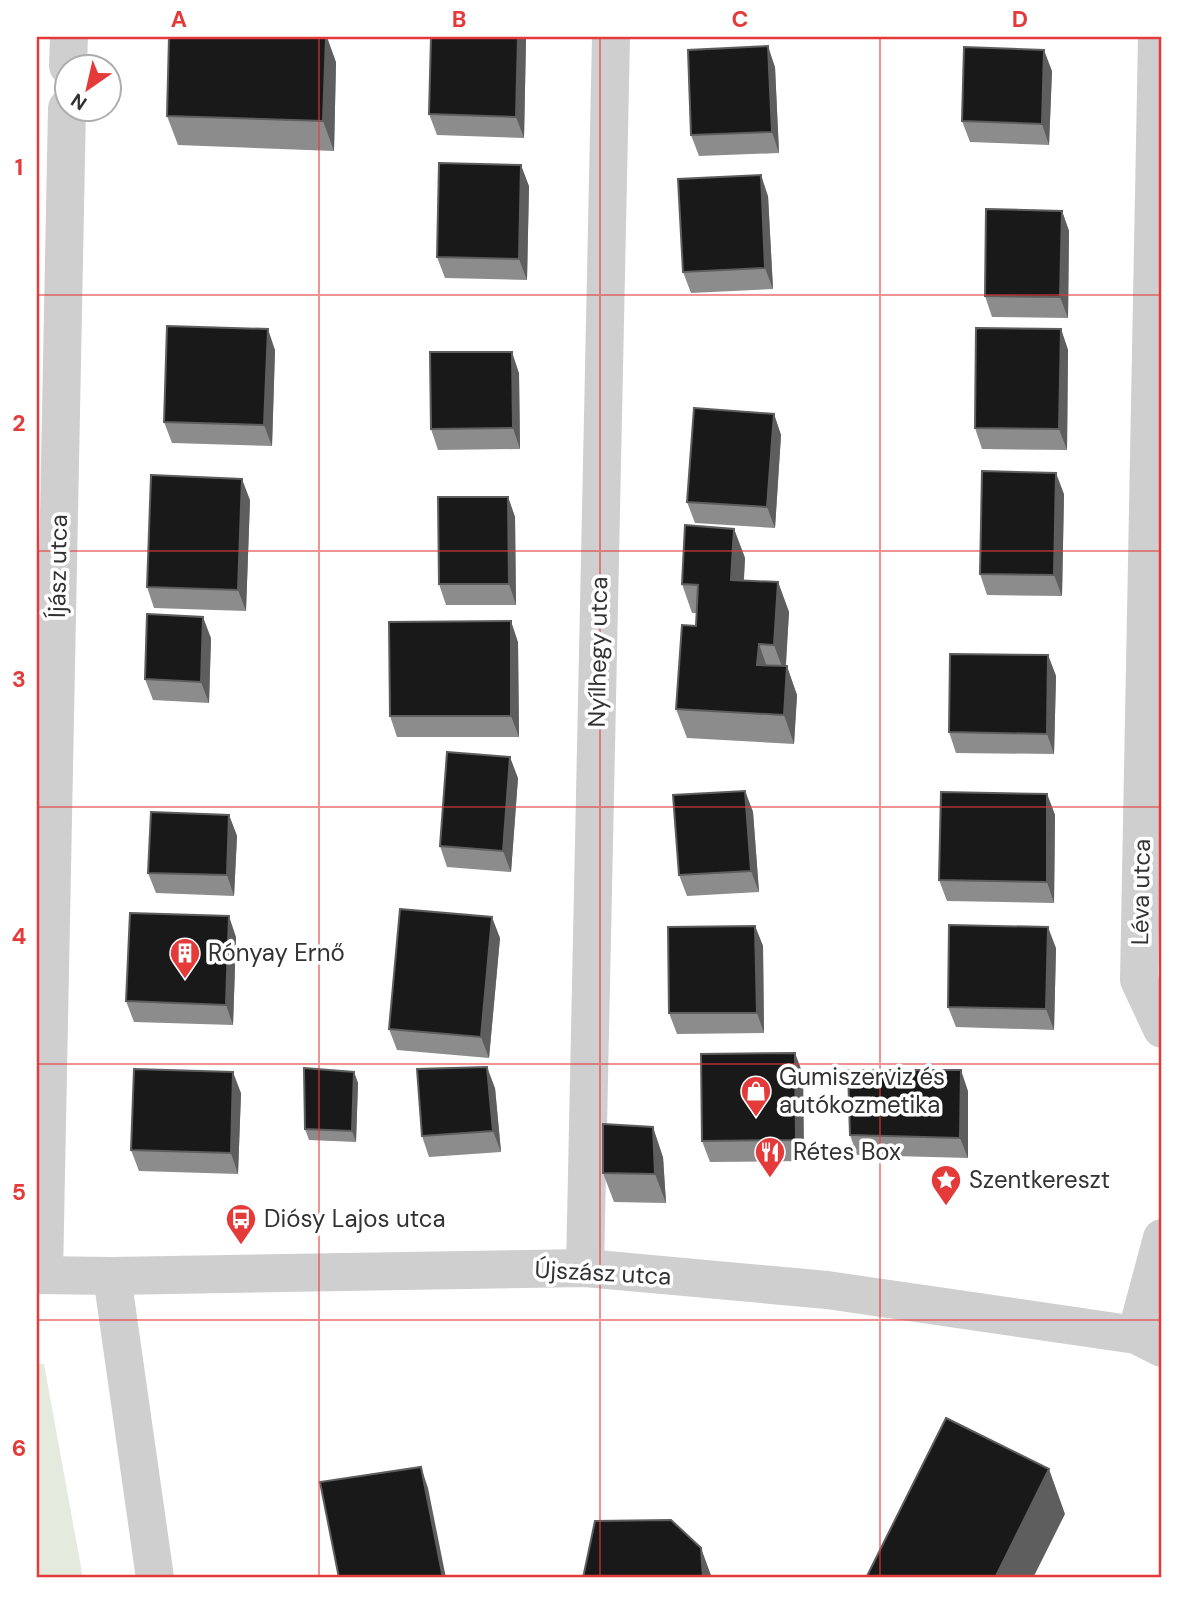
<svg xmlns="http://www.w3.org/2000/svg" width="1199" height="1615" font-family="'DM Sans',sans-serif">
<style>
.green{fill:#e4ebde}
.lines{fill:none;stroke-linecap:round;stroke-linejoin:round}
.minor{stroke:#cfcfcf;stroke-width:38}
.tertiary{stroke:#cfcfcf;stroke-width:38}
.wall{fill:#8c8c8c}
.shaded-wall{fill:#5e5e5e}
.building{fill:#191919;stroke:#5e5e5e;stroke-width:2}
.grid{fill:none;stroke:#e43a3a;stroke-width:2;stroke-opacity:0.55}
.labels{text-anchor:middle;stroke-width:7;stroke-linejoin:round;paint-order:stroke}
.street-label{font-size:24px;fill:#323232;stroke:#fff}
.poi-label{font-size:24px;fill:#323232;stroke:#fff;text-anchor:start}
.neatline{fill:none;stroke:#e43a3a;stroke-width:2.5}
.grid-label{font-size:23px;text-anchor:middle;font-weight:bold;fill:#e43a3a}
</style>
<rect width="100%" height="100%" fill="#fff"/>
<path class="green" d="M 37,1364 L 44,1364 L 83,1578 L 37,1578 Z"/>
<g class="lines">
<path class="minor" d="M 1157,37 L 1139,980 L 1162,1029
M 68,66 L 69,37
M 585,1268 L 611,37
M 44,1275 L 67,108
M 112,1276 L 155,1578
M 1136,1335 L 1162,1238"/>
<path class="tertiary" d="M 37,1275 L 112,1276 L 585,1268 L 827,1290 L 1136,1335 L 1162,1348"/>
</g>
<path class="wall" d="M 526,39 L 524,138 L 437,135 L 429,114 Z
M 336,62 L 334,151 L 178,145 L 167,116 Z
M 775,67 L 779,153 L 699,156 L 691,135 Z
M 1052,71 L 1049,145 L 970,142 L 962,121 Z
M 529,186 L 527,280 L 445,278 L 437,257 Z
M 768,196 L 773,289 L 691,293 L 683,272 Z
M 1062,211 L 1069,231 L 1068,318 L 992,317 L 985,296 Z
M 1061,329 L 1068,350 L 1067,450 L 982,449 L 975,428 Z
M 275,350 L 272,446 L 172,443 L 164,422 Z
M 519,373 L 520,449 L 438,450 L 431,429 Z
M 774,414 L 781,435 L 775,528 L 695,523 L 687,502 Z
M 1064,494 L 1062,596 L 987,595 L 980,574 Z
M 508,497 L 515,517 L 516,605 L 446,605 L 439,584 Z
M 250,500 L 246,611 L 154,608 L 147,587 Z
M 734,529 L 745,558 L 744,580 L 778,582 L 789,612 L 786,666 L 797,695 L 794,744 L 687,738 L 676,709 L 696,626 L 696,613 L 692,613 L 682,584 Z
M 211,638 L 209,703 L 153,700 L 145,679 Z
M 518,642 L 519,737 L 397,737 L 390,716 Z
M 1048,655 L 1056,676 L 1054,754 L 956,753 L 949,732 Z
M 518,778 L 511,872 L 447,867 L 440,846 Z
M 745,791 L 753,812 L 759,892 L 687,896 L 679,875 Z
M 1047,794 L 1055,815 L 1054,903 L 947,901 L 939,880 Z
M 229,815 L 237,836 L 234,896 L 156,893 L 148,873 Z
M 755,926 L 763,946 L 764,1033 L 677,1034 L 669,1013 Z
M 236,937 L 233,1025 L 134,1022 L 126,1001 Z
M 500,938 L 489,1058 L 397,1050 L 389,1029 Z
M 1056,948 L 1054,1030 L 956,1027 L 948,1007 Z
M 354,1072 L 358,1083 L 356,1142 L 309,1140 L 305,1129 Z
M 803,1074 L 804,1161 L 710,1162 L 702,1141 Z
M 495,1088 L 501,1152 L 429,1157 L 422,1136 Z
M 968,1091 L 968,1158 L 857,1155 L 850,1135 Z
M 241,1093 L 238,1174 L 139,1171 L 131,1150 Z
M 663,1157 L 666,1203 L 614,1202 L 603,1173 Z"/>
<path class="shaded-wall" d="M 326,37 L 327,37 L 336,62 L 334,151 L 323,121 Z
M 518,37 L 525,37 L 526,39 L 524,138 L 516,117 Z
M 768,46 L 775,67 L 779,153 L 772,132 Z
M 1044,50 L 1052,71 L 1049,145 L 1042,124 Z
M 521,165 L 529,186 L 527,280 L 519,259 Z
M 761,175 L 768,196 L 773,289 L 765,268 Z
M 1062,211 L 1069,231 L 1068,318 L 1060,297 Z
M 268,329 L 275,350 L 272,446 L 264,425 Z
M 1061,329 L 1068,350 L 1067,450 L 1059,429 Z
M 512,352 L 519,373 L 520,449 L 513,428 Z
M 774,414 L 781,435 L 775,528 L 767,507 Z
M 1056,473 L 1064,494 L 1062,596 L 1054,575 Z
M 242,479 L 250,500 L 246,611 L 238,590 Z
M 508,497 L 515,517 L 516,605 L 509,584 Z
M 734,529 L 745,558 L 742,609 L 731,580 Z
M 778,582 L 789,612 L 785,675 L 774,645 Z
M 203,617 L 211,638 L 209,703 L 201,682 Z
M 511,621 L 518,642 L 519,737 L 511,716 Z
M 759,644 L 769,673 L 757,665 Z
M 1048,655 L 1056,676 L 1054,754 L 1047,734 Z
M 787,666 L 797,695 L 794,744 L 784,715 Z
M 510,757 L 518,778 L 511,872 L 503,851 Z
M 745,791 L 753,812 L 759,892 L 751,871 Z
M 1047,794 L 1055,815 L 1054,903 L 1047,882 Z
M 229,815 L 237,836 L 234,896 L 227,875 Z
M 229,916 L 236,937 L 233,1025 L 226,1005 Z
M 492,917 L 500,938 L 489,1058 L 481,1037 Z
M 755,926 L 763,946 L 764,1033 L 757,1013 Z
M 1048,927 L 1056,948 L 1054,1030 L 1046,1009 Z
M 795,1053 L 803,1074 L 804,1161 L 796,1140 Z
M 487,1067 L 495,1088 L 501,1152 L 493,1131 Z
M 961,1070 L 968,1091 L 968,1158 L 960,1138 Z
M 233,1072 L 241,1093 L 238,1174 L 231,1153 Z
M 354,1072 L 358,1083 L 356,1142 L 352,1131 Z
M 653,1127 L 663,1157 L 666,1203 L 655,1174 Z
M 421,1467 L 428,1488 L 446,1578 L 443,1578 Z
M 1049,1469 L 1065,1514 L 1033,1578 L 995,1578 Z
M 701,1548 L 712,1578 L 703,1578 Z"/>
<path class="building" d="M 169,37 L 326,37 L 323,121 L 167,116 Z
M 431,37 L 518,37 L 516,117 L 429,114 Z
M 768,46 L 772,132 L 691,135 L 688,50 Z
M 964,47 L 1044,50 L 1042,124 L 962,121 Z
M 439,163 L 521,165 L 519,259 L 437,257 Z
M 761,175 L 765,268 L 683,272 L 678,179 Z
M 986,209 L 1062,211 L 1060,297 L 985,296 Z
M 167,326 L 268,329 L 264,425 L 164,422 Z
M 976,328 L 1061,329 L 1059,429 L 975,428 Z
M 430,352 L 512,352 L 513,428 L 431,429 Z
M 694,408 L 774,414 L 767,507 L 687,502 Z
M 982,471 L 1056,473 L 1054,575 L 980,574 Z
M 151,475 L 242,479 L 238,590 L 147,587 Z
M 438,497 L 508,497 L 509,584 L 439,584 Z
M 685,525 L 734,529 L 731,580 L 778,582 L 774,645 L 759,644 L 757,665 L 787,666 L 784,715 L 676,709 L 682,625 L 696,626 L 698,585 L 682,584 Z
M 147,614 L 203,617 L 201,682 L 145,679 Z
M 511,621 L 511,716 L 390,716 L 389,622 Z
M 950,654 L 1048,655 L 1047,734 L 949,732 Z
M 447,752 L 510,757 L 503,851 L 440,846 Z
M 745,791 L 751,871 L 679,875 L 673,795 Z
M 941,792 L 1047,794 L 1047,882 L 939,880 Z
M 151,812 L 229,815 L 227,875 L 148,873 Z
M 400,909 L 492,917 L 481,1037 L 389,1029 Z
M 130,913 L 229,916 L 226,1005 L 126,1001 Z
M 949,925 L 1048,927 L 1046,1009 L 948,1007 Z
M 755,926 L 757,1013 L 669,1013 L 668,927 Z
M 795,1053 L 796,1140 L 702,1141 L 701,1054 Z
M 487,1067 L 493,1131 L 422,1136 L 417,1069 Z
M 304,1068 L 354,1072 L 352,1131 L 305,1129 Z
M 134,1069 L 233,1072 L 231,1153 L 131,1150 Z
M 848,1070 L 961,1070 L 960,1138 L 850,1135 Z
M 603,1124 L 653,1127 L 655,1174 L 603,1173 Z
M 946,1418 L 1049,1469 L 995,1578 L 866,1578 Z
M 421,1467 L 443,1578 L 339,1578 L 320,1482 Z
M 671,1520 L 701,1548 L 703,1578 L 583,1578 L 595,1521 Z"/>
<path class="grid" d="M 319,37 L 319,1578M 600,37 L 600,1578M 880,37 L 880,1578M 37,295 L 1162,295M 37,551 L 1162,551M 37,807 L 1162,807M 37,1064 L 1162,1064M 37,1320 L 1162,1320"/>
<defs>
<g id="building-pin" transform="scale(1.575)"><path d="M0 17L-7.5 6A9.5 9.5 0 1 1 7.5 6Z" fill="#e43a3a" stroke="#fff"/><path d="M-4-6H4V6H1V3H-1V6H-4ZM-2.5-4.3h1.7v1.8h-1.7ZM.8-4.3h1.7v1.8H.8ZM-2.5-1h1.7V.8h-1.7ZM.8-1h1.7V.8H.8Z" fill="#fff"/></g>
<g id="shop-pin" transform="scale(1.575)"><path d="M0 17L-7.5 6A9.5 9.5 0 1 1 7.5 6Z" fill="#e43a3a" stroke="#fff"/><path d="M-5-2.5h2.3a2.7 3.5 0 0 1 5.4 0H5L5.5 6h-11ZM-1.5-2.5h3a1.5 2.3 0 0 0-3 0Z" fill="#fff"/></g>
<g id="restaurant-pin" transform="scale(1.575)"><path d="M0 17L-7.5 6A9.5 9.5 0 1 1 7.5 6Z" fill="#e43a3a" stroke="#fff"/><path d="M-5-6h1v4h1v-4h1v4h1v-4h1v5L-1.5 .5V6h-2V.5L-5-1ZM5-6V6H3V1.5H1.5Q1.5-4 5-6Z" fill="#fff"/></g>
<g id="sight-pin" transform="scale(1.575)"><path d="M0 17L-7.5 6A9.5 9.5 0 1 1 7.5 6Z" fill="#e43a3a" stroke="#fff"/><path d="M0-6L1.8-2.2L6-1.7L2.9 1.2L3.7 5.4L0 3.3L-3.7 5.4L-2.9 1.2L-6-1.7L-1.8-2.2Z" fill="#fff"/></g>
<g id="bus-pin" transform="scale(1.575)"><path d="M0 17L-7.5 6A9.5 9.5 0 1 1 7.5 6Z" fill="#e43a3a" stroke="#fff"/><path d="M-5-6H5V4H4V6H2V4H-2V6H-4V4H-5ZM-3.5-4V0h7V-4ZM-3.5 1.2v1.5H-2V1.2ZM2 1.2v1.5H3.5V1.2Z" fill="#fff"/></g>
</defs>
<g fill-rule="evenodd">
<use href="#building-pin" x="185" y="953"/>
<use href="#shop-pin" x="756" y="1091"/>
<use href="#restaurant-pin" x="770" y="1152"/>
<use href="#sight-pin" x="946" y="1180"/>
<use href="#bus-pin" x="241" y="1219"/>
</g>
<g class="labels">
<g class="street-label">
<text transform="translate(58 566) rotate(-89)" y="8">Íjász utca</text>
<text transform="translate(598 652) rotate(-89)" y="8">Nyílhegy utca</text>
<text transform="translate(1141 892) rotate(-89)" y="8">Léva utca</text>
<text transform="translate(603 1273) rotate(3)" y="8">Újszász utca</text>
</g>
<g class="poi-label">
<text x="208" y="961">Rónyay Ernő</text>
<text x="779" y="1085">Gumiszerviz és<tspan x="779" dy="28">autókozmetika</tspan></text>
<text x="793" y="1160">Rétes Box</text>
<text x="969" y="1188">Szentkereszt</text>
<text x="264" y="1227">Diósy Lajos utca</text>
</g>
</g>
<rect width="1199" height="1615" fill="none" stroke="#ffffff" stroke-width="77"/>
<g transform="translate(88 88) rotate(214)"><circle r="33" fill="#ffffff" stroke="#adadad" stroke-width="2"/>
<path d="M0-5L12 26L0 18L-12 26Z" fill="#e43a3a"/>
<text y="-10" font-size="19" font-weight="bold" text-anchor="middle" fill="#323232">N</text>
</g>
<rect x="38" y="38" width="1122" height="1538" class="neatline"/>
<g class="grid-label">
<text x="179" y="27">A</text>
<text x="459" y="27">B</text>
<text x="740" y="27">C</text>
<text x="1020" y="27">D</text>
<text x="19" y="175">1</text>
<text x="19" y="431">2</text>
<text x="19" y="687">3</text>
<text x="19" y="944">4</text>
<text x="19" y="1200">5</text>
<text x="19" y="1456">6</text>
</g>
</svg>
